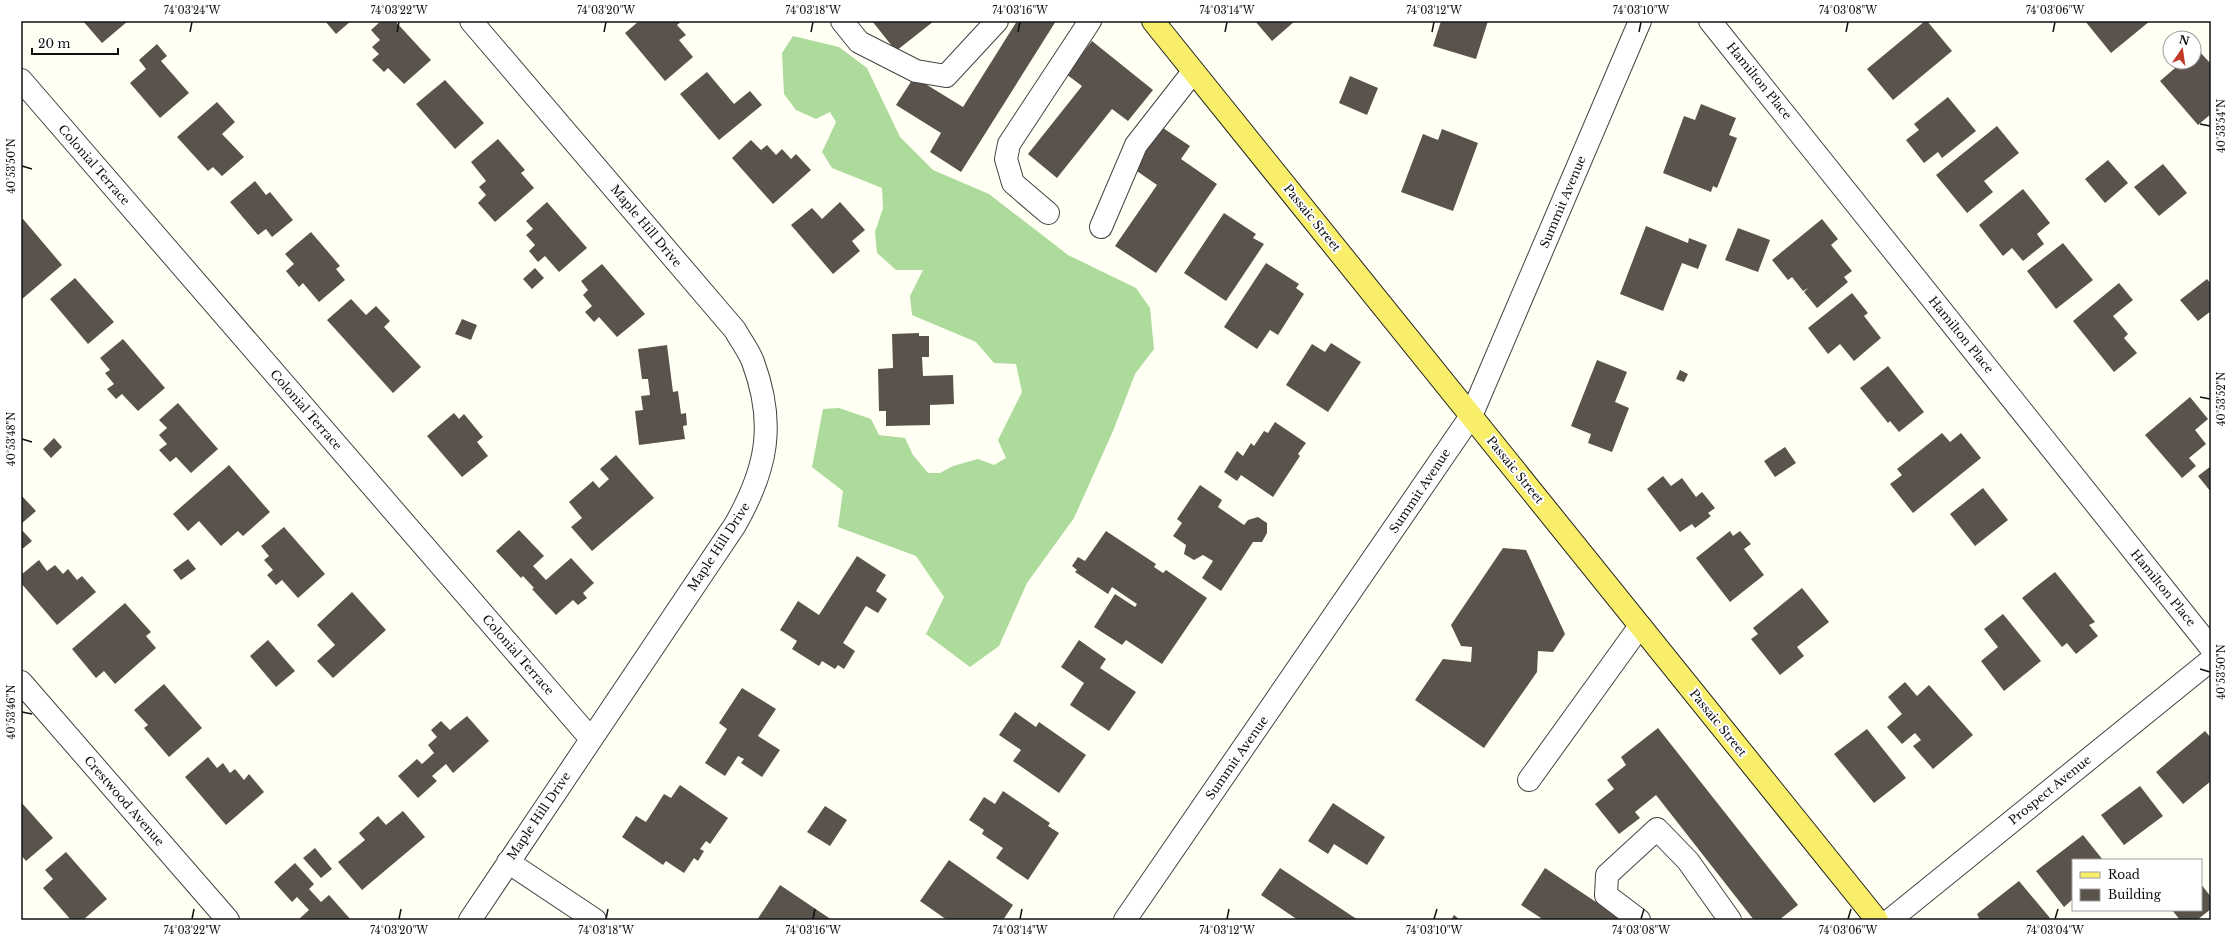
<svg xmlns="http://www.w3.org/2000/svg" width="2232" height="941" font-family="'Libre Baskerville',serif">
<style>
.forest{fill:#addb9b}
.building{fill:#59534c}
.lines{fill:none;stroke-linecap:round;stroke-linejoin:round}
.minor-casing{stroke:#434343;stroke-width:24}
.major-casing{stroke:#212121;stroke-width:24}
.minor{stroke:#fff;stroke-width:22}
.major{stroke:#f8ee6a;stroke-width:22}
.ticks{fill:none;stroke:#101010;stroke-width:1.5}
.labels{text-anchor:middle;stroke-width:4;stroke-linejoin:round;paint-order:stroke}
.street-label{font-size:12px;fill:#101010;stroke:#fff}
.neatline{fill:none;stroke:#101010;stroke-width:1.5}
.ticks-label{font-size:10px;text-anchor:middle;fill:#101010}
</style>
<rect width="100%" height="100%" fill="#fffff3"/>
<path class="forest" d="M 793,36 L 839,47 L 867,68 L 900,137 L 933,170 L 989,194 L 1068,255 L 1136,288 L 1150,308 L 1154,349 L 1135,374 L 1113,431 L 1074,518 L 1027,583 L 999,646 L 970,667 L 926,634 L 944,597 L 916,556 L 838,527 L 843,491 L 812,467 L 823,409 L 839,408 L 871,419 L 879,435 L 905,438 L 913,455 L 928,473 L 940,473 L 953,466 L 978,459 L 994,465 L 1006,458 L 998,440 L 1022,392 L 1016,364 L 994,363 L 976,342 L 912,315 L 910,296 L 923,270 L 896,270 L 877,253 L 875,232 L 883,208 L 882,188 L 832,168 L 822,152 L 836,122 L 830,112 L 816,119 L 796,110 L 784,94 L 782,53 Z"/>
<path class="building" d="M 83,21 L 128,21 L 102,43 Z
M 325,21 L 351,21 L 336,34 Z
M 381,21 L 395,21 L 431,60 L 404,84 L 388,68 L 384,72 L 372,60 L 379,54 L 372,47 L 380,40 L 371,30 Z
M 639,21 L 682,21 L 677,25 L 686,35 L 679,40 L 693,57 L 665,81 L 625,33 Z
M 872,21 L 934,21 L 896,51 Z
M 1017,21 L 1056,21 L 961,172 L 930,152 L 941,133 L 896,105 L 914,77 L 963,107 Z
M 1255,21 L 1295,21 L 1272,41 Z
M 1441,21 L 1488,21 L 1476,59 L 1433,46 Z
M 1925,21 L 1927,21 L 1952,51 L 1893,100 L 1867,69 Z
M 2085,21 L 2150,21 L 2111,53 Z
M 1092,41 L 1153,90 L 1128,121 L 1112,109 L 1057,178 L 1028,154 L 1082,86 L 1066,74 Z
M 157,44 L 167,56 L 161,61 L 189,93 L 160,118 L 130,83 L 146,69 L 139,60 Z
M 2197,49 L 2211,64 L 2211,114 L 2198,125 L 2160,81 L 2182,62 L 2194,62 L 2194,51 Z
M 707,72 L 734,104 L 750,91 L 762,105 L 719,140 L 680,94 Z
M 1350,76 L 1378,88 L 1367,115 L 1339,103 Z
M 445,80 L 484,123 L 455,149 L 416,104 Z
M 1948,97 L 1976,131 L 1942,158 L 1938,152 L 1924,163 L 1906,140 L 1919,130 L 1914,124 Z
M 217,102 L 235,122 L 222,134 L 244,157 L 222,176 L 213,167 L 208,171 L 177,137 Z
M 1701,104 L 1736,118 L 1729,135 L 1737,138 L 1717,188 L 1713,186 L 1711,192 L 1663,173 L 1684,116 L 1695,120 Z
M 1160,126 L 1190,146 L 1181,159 L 1217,184 L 1156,273 L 1115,246 L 1157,185 L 1131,167 Z
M 1997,126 L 2019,153 L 1984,181 L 1993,192 L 1967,213 L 1936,175 Z
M 1442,129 L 1478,143 L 1453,211 L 1401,192 L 1423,134 L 1438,140 Z
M 498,139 L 525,170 L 521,173 L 534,188 L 495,222 L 478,203 L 486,195 L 479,187 L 486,181 L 471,162 Z
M 751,140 L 761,150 L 767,145 L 776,155 L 782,149 L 791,159 L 796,154 L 811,170 L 773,204 L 732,158 Z
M 2108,160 L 2128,183 L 2105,203 L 2085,179 Z
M 2163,164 L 2187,193 L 2159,216 L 2134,187 Z
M 255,181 L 266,195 L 270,192 L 293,220 L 272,237 L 266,229 L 258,235 L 230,202 Z
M 2023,189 L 2050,223 L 2037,234 L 2044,244 L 2023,261 L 2012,248 L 2003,256 L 1979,225 Z
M 547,202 L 587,248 L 559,272 L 545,256 L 538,262 L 529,251 L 535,245 L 526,235 L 533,229 L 526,221 Z
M 840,202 L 865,230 L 852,241 L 860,251 L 833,274 L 791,225 L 812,208 L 822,219 Z
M 1224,213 L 1256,234 L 1253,238 L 1264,244 L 1226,301 L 1184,273 Z
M 23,219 L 62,265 L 21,300 L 21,221 Z
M 1822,219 L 1838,239 L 1831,245 L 1852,271 L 1844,277 L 1848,282 L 1817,308 L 1804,292 L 1808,288 L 1803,291 L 1792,277 L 1788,280 L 1772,260 Z
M 1646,226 L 1688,243 L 1689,238 L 1707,245 L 1698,269 L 1682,263 L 1663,311 L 1620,294 Z
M 1738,228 L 1770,240 L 1758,272 L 1725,260 Z
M 311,232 L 340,266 L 336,269 L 345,280 L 319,302 L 303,283 L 299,287 L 286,271 L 294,264 L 285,254 Z
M 2063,243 L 2093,280 L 2056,309 L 2027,271 Z
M 1266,263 L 1299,284 L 1296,288 L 1304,294 L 1278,335 L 1270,330 L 1257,349 L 1224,327 Z
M 602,264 L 645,314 L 617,337 L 599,317 L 594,322 L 585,312 L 592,306 L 583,295 L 588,290 L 581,281 Z
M 535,268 L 544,278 L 532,289 L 523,279 Z
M 75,278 L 114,322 L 88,344 L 50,299 Z
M 2207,279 L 2211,284 L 2211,311 L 2198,321 L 2180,300 Z
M 2119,283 L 2133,300 L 2113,316 L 2128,334 L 2124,338 L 2137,353 L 2114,372 L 2073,321 Z
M 1852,293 L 1868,313 L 1864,316 L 1881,338 L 1854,361 L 1840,344 L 1828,354 L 1808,328 Z
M 351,299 L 366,315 L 376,306 L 390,321 L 384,327 L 421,367 L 393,393 L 327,320 Z
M 462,319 L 477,325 L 471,340 L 455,334 Z
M 919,333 L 919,336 L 929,336 L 929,357 L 922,357 L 923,376 L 953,375 L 954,404 L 930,405 L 930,425 L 886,426 L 886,411 L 879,411 L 878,369 L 893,368 L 892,334 Z
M 123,339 L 165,388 L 138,411 L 122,394 L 116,399 L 107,389 L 114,384 L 105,373 L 110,370 L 100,358 Z
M 1331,343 L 1361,362 L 1328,412 L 1286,385 L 1312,344 L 1325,352 Z
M 667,345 L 673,392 L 678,391 L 681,414 L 686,413 L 687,425 L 683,426 L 685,439 L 639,445 L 635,411 L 643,410 L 641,396 L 650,395 L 648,379 L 642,379 L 638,349 Z
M 1597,360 L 1627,372 L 1615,402 L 1629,408 L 1612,452 L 1588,443 L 1591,434 L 1571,426 Z
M 1888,366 L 1924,412 L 1899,432 L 1890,421 L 1888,423 L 1860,388 Z
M 1680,370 L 1688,374 L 1684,382 L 1676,379 Z
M 2190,397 L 2208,419 L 2195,430 L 2206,444 L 2189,458 L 2196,466 L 2182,478 L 2145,435 Z
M 178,403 L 218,449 L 191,473 L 176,457 L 170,462 L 159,450 L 167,444 L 159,435 L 167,428 L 159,420 Z
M 454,413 L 459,419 L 464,414 L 483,437 L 477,442 L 488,456 L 462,477 L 427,436 Z
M 1275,422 L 1306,443 L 1298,454 L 1300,456 L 1273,497 L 1241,475 L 1237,481 L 1224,472 L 1237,451 L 1243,456 L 1251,443 L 1254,446 L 1264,431 L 1268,433 Z
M 1942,433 L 1950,442 L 1961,433 L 1981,458 L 1913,513 L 1890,484 L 1902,475 L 1897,469 Z
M 54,438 L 62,447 L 51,458 L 43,449 Z
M 1785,447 L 1796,463 L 1775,477 L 1764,461 Z
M 616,455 L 654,498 L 592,551 L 571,527 L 582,518 L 569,502 L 593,481 L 599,488 L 609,479 L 600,469 Z
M 229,465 L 270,512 L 243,536 L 238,531 L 221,546 L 199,521 L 188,531 L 173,514 Z
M 2211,466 L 2211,492 L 2198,476 Z
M 1663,476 L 1671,486 L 1682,478 L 1696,497 L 1702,492 L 1715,508 L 1708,513 L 1711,516 L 1695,528 L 1692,524 L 1680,532 L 1647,489 Z
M 1200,485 L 1222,500 L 1218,507 L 1244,525 L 1248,520 L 1258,517 L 1267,523 L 1267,533 L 1262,542 L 1253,542 L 1221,591 L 1202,578 L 1213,561 L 1203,555 L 1194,560 L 1184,554 L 1186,545 L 1173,536 L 1182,523 L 1177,519 Z
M 1983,488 L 2008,520 L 1975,546 L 1950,514 Z
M 21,495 L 36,511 L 21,524 Z
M 284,527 L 325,574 L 298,598 L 282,580 L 276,585 L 267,575 L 273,570 L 264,560 L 269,556 L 261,546 Z
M 21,529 L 32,541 L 21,550 Z
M 519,530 L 544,556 L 533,566 L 546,580 L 571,558 L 594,583 L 583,593 L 587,598 L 578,605 L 573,600 L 556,615 L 532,589 L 534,588 L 523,576 L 521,578 L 496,551 Z
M 1106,531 L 1156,564 L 1154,567 L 1163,573 L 1166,570 L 1207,598 L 1162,664 L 1126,640 L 1122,645 L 1094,627 L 1115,594 L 1135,607 L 1137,604 L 1112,587 L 1108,594 L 1075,572 L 1077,570 L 1072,566 L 1078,557 L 1085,561 Z
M 1730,531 L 1733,536 L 1740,531 L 1751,544 L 1744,549 L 1764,575 L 1730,602 L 1696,558 Z
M 1503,548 L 1526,550 L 1565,634 L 1553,652 L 1538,651 L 1537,672 L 1484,748 L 1415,700 L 1443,659 L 1471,662 L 1472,647 L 1461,646 L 1451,625 Z
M 857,556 L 886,575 L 876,591 L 887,599 L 878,613 L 866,606 L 843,643 L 855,651 L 844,669 L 838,665 L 835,669 L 822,661 L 819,666 L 792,649 L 797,641 L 780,630 L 798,601 L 819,615 Z
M 188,559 L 196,569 L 181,580 L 173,570 Z
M 39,560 L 47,571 L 55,565 L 63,574 L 68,569 L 77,580 L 82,576 L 96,592 L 57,625 L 21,583 L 21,575 Z
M 2055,572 L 2095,622 L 2089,625 L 2098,636 L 2076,654 L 2067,643 L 2062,647 L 2022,598 Z
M 1802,588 L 1829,622 L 1797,647 L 1804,656 L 1780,675 L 1751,639 L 1758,634 L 1753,628 Z
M 352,592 L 386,630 L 333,678 L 317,661 L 335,645 L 317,625 Z
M 125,603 L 151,632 L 146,636 L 156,648 L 115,684 L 104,671 L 96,678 L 72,649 Z
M 2003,614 L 2041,661 L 2004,691 L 1981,661 L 1998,647 L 1984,629 Z
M 268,640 L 295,671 L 276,687 L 250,656 Z
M 1079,640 L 1106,659 L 1100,668 L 1136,692 L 1109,731 L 1070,705 L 1084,683 L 1061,667 Z
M 1905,682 L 1917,696 L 1929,685 L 1973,735 L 1933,769 L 1913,746 L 1921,740 L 1915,733 L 1902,744 L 1887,727 L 1902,714 L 1888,697 Z
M 164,684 L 202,728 L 169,757 L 144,728 L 148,725 L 134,710 Z
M 742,688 L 776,709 L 758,736 L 780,750 L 762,777 L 741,763 L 744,759 L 738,756 L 725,776 L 705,763 L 727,729 L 719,723 Z
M 1015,712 L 1036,727 L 1039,722 L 1086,755 L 1059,793 L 1013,761 L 1021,750 L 999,735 Z
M 467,716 L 489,741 L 453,773 L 446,764 L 432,776 L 437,781 L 418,798 L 398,776 L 417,759 L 422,764 L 434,753 L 428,745 L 437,737 L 431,730 L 441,721 L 450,730 Z
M 1658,728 L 1798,905 L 1779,920 L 1754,920 L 1656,795 L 1635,812 L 1640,818 L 1619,834 L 1595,804 L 1614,789 L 1607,780 L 1626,765 L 1621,757 Z
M 1867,729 L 1906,778 L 1874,803 L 1834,754 Z
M 2205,731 L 2211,738 L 2211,781 L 2183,804 L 2156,772 Z
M 208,757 L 217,768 L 223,763 L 230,773 L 235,769 L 244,780 L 249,774 L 264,792 L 226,825 L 185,777 Z
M 680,785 L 728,818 L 710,844 L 706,841 L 700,849 L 704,851 L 698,861 L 694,858 L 684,873 L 666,861 L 663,865 L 622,837 L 636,816 L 646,822 L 664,794 L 671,798 Z
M 2140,786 L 2163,816 L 2124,845 L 2101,815 Z
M 1003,791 L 1050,823 L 1048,826 L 1059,833 L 1028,880 L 996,858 L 1003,848 L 982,834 L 984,830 L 969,820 L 984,797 L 995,804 Z
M 21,802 L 53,838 L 26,861 L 21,855 Z
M 1333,803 L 1385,837 L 1367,865 L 1334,844 L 1328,854 L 1308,841 Z
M 825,806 L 847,820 L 830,846 L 807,832 Z
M 403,811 L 425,837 L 362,890 L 338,862 L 365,840 L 359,833 L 378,816 L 386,825 Z
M 2083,835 L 2103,860 L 2073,860 L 2073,899 L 2064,907 L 2036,871 Z
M 315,848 L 332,869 L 321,878 L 303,858 Z
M 66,852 L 107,899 L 83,920 L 71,920 L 43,888 L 53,879 L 45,870 Z
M 949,860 L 1013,905 L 1003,920 L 947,920 L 920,901 Z
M 295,863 L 314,884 L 309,889 L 321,902 L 329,895 L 351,920 L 298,920 L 309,910 L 297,897 L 292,902 L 274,882 Z
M 1280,868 L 1358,920 L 1298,920 L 1261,895 Z
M 1545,868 L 1623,920 L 1544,920 L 1521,905 Z
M 2019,881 L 2050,918 L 2048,920 L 1980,920 L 1977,914 Z
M 2201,884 L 2211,897 L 2211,909 L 2197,920 L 2180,920 L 2172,910 L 2201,910 Z
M 780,885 L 832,920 L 757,920 Z
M 1454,915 L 1460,920 L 1451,920 Z"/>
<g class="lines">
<g class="minor-casing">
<path id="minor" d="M 842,21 L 859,42 L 916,71 L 946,76 L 997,21
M 1710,21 L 2211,648
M 21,80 L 591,739
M 1048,213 L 1013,183 L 1006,159 L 1009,144 L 1090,21
M 1101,227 L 1136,145 L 1193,72
M 21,682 L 228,920
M 1529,780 L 1640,626
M 508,862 L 595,920
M 470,920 L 735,525 C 767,469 776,424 753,362 C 749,351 741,341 735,330 L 471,21
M 1125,920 L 1471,416 L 1640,21
M 1639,920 L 1606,895 L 1607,875 L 1657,829 L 1688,861 L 1730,920
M 1890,920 L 2211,660"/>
</g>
<g class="major-casing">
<path id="major" d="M 1153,21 L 1877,920"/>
</g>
<use href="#minor" class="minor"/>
<use href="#major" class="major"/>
</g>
<path class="ticks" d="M 190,32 L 192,22M 397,32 L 399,22M 604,32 L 606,22M 811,32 L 813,22M 1018,32 L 1020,22M 1225,32 L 1227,22M 1432,32 L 1434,22M 1639,32 L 1641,22M 1846,32 L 1848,22M 2053,32 L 2055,22M 2200,124 L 2210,126M 22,166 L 32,169M 2200,397 L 2210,399M 22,439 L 32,442M 2200,669 L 2210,672M 22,712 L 32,714M 192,919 L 194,909M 399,919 L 401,909M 606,919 L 608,909M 813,919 L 815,909M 1020,919 L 1022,909M 1227,919 L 1229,909M 1434,919 L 1437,909M 1641,919 L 1644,909M 1848,919 L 1851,909M 2055,919 L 2058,909"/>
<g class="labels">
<g class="street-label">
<text transform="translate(1759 81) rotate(51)" y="4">Hamilton Place</text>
<text transform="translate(94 165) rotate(49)" y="4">Colonial Terrace</text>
<text transform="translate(1563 202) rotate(-67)" y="4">Summit Avenue</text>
<text transform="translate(1312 218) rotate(51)" y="4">Passaic Street</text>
<text transform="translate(646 226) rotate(50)" y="4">Maple Hill Drive</text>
<text transform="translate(1961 335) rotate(51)" y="4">Hamilton Place</text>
<text transform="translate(306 410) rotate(49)" y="4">Colonial Terrace</text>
<text transform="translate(1515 470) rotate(51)" y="4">Passaic Street</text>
<text transform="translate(1420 491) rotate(-56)" y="4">Summit Avenue</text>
<text transform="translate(719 547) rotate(-57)" y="4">Maple Hill Drive</text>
<text transform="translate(2163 588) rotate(51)" y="4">Hamilton Place</text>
<text transform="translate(518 655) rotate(49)" y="4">Colonial Terrace</text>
<text transform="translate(1718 723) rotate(51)" y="4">Passaic Street</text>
<text transform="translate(1237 758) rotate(-55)" y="4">Summit Avenue</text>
<text transform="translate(2050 790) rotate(-39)" y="4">Prospect Avenue</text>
<text transform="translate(124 801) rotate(49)" y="4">Crestwood Avenue</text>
<text transform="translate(539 816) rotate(-56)" y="4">Maple Hill Drive</text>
</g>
</g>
<rect width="2232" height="941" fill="none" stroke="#ffffff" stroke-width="44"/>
<rect x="2072" y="859" width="130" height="52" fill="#ffffff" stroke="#9f9f9f"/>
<rect x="2080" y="872" width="20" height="6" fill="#f8ee6a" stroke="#9f9f9f"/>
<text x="2108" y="879" font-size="12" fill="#101010">Road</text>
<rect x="2080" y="889" width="20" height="12" fill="#59534c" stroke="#9f9f9f"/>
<text x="2108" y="899" font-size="12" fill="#101010">Building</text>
<g transform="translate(2182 50) rotate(13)"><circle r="19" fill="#ffffff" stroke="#9f9f9f"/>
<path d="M0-3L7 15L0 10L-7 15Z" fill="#c23a26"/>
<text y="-6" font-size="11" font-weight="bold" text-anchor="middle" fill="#101010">N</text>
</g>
<path d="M32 48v6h86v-6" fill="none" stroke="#101010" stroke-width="2"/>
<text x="38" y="48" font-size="12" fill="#101010" stroke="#ffffff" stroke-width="3" paint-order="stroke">20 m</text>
<rect x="22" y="22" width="2188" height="897" class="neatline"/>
<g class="ticks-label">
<text x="192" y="14">74°03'24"W</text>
<text x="399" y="14">74°03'22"W</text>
<text x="606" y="14">74°03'20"W</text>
<text x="813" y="14">74°03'18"W</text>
<text x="1020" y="14">74°03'16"W</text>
<text x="1227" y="14">74°03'14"W</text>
<text x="1434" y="14">74°03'12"W</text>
<text x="1641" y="14">74°03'10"W</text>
<text x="1848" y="14">74°03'08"W</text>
<text x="2055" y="14">74°03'06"W</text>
<text transform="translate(2221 126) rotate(-90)" y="4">40°53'54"N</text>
<text transform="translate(11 166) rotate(-90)" y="4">40°53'50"N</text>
<text transform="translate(2221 399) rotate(-90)" y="4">40°53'52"N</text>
<text transform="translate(11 439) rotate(-90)" y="4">40°53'48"N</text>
<text transform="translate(2221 672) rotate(-90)" y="4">40°53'50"N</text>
<text transform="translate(11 712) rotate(-90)" y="4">40°53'46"N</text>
<text x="192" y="934">74°03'22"W</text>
<text x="399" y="934">74°03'20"W</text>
<text x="606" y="934">74°03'18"W</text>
<text x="813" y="934">74°03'16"W</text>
<text x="1020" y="934">74°03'14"W</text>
<text x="1227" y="934">74°03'12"W</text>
<text x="1434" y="934">74°03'10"W</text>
<text x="1641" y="934">74°03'08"W</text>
<text x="1848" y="934">74°03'06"W</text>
<text x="2055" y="934">74°03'04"W</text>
</g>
</svg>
